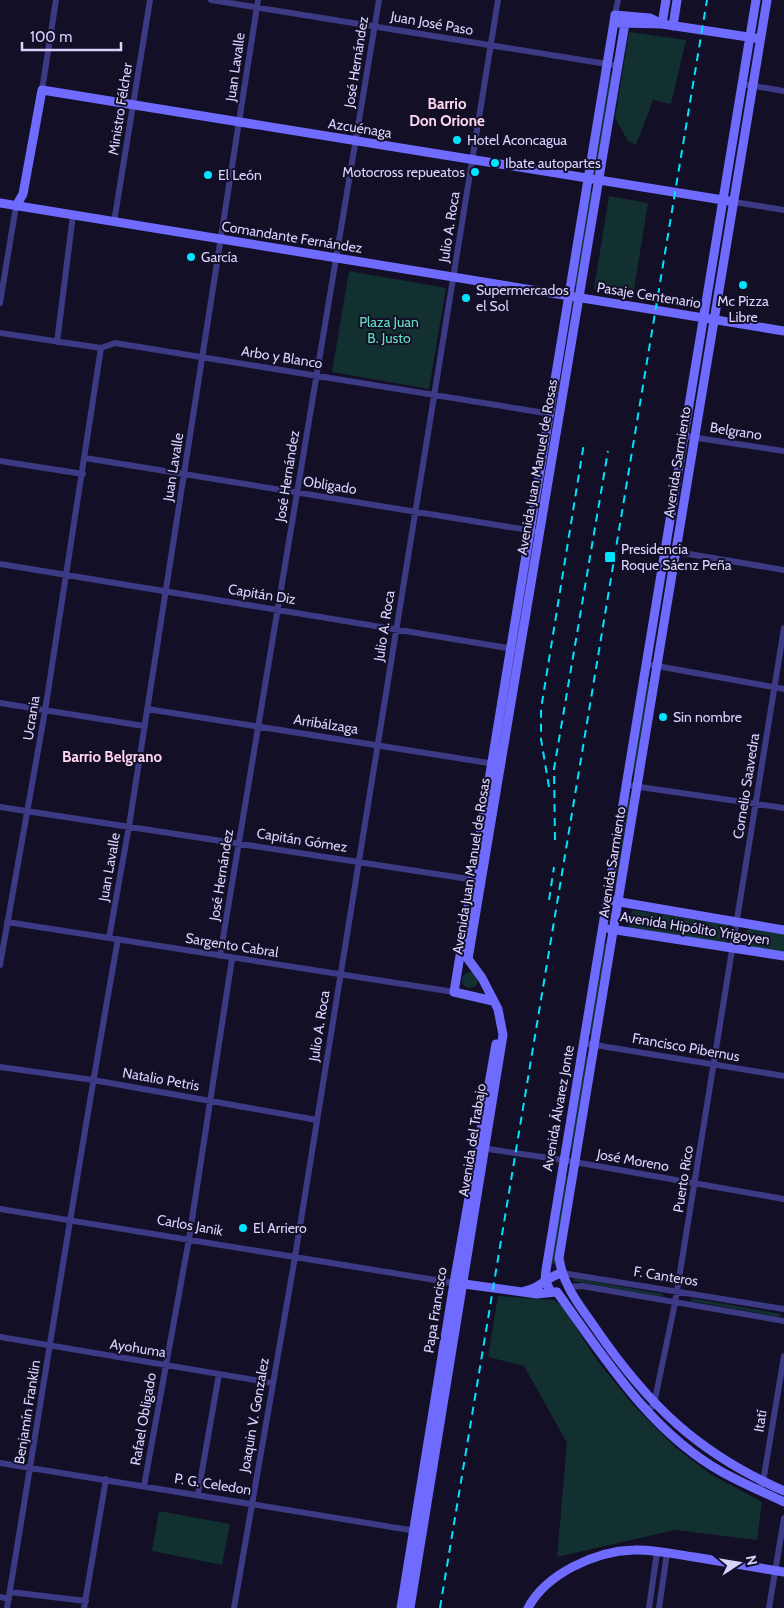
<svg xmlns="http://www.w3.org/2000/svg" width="784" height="1608" font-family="Cabin,sans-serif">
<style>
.green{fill:#12302f}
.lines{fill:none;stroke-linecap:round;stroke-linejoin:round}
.street{stroke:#3d3a85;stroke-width:6}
.secondary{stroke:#6f6bff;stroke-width:9}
.rail{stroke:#00e5ff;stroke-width:2;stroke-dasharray:8 6;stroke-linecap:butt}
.poi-dot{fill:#00e5ff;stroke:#130f26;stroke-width:2}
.labels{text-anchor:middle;stroke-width:4;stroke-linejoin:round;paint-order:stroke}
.street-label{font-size:14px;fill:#d9d4ff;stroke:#130f26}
.poi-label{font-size:14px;fill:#d9d4ff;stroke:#130f26;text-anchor:start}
.park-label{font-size:14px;fill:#5fe0c0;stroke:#130f26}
.neighbourhood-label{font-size:15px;font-weight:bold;fill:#ffd6f0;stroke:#130f26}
</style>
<rect width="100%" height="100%" fill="#130f26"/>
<path class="green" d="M 629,32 L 686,40 L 671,104 L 653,100 L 636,145 L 628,141 L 615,118 Z
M 609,75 L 613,76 L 596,173 L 592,172 Z
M 590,192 L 593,193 L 577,286 L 574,286 Z
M 609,196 L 648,203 L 633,296 L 594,289 Z
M 349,271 L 446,288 L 429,389 L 332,372 Z
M 651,680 L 636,773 L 632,773 L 647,682 Z
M 630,796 L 632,797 L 618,887 L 612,886 L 627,797 Z
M 632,910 L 728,925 L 731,930 L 730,939 L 725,943 L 628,927 Z
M 750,928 L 784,934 L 784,952 L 746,946 L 743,942 L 745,932 Z
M 604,943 L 607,944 L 592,1034 L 589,1034 Z
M462 980a8 8 0 1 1 16 0a8 8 0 1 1-16 0Z
M 586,1056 L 588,1058 L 573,1149 L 569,1147 Z
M 565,1175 L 570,1178 L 555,1263 L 551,1265 Z
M 574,1278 L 663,1294 L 663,1297 L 573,1281 Z
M 498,1296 L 554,1300 L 563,1307 L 596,1359 L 633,1405 L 676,1448 L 712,1475 L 762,1502 L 757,1540 L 675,1530 L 557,1557 L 567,1443 L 524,1366 L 488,1357 Z
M 691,1298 L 781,1314 L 780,1317 L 691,1301 Z
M 159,1511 L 230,1524 L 222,1565 L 152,1551 Z"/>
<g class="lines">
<path class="street" d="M 211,0 L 619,66
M 615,15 L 618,0
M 742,84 L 784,91
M 42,90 L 56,0
M 734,202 L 784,210
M 114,222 L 150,0
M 0,303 L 16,206
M 0,333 L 101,348 L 115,343 L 551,414
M 57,342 L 73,215
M 684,436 L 784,451
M 85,458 L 534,531
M 0,461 L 83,474
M 665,550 L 784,570
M 0,564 L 520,650
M 646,664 L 784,689
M 0,703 L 144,726
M 147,709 L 495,764
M 626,785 L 784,808
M 0,807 L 475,880
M 7,922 L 454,992
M 109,938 L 129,826 L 258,0
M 220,956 L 379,0
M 0,965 L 45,711 L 101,348
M 583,1043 L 784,1076
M 0,1067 L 93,1080 L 317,1120
M 481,1148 L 563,1160 L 784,1199
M 0,1209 L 454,1283
M 562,1273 L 784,1309
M 567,1287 L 582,1286 L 784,1321
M 0,1337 L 272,1383
M 647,1412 L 654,1404 L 675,1303 L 784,628
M 0,1463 L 416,1531
M 144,1486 L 189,1239 L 232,959
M 759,1490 L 763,1482 L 784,1356
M 198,1494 L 219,1374
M 10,1592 L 86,1601
M 0,1597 L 9,1599
M 7,1608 C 44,1385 78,1162 118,939
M 84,1608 L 106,1479
M 234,1608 L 295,1257 L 498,0
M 649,1608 L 657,1552
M 659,1608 L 667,1553
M 769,1608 L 784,1518"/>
<path class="secondary" d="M 767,0 L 559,1258 C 563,1286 580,1306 596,1329 C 649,1406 698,1453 784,1491
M 619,23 L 662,24 L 755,38
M 662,24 L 666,0
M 673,26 L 677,0
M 0,203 L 784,331
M 16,206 L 23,194 L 42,90 L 729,201
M 614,901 L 784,930
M 610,929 L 784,956
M 493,1001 L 454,992 L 614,22 L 615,15 L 650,18 L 662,24
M 457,1283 L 537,1294 L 556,1292
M 525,1291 C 540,1289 547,1276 562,1273
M 551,1292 L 545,1280 L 546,1270 L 756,0
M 557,1292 C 604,1357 650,1432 722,1472 C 742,1483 763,1492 784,1502
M 401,1608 L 454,1283 L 496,1044
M 410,1608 L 503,1035 L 498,1009 L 482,978 L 468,959 L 625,23
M 528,1608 C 546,1574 595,1551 634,1550 C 653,1549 674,1554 694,1557 C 724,1562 754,1567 784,1572"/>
<path class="rail" d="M 549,787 L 541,739 L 541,709 L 584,443
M 555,840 L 554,769 L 608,451
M 549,900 L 554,867
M 440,1608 L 707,0"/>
</g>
<g class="poi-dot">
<circle cx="457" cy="140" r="5"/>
<circle cx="495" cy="163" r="5"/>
<circle cx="475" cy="172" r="5"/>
<circle cx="208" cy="175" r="5"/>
<circle cx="191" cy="257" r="5"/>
<circle cx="743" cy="285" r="5"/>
<circle cx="466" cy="298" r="5"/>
<rect x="604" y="551" width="12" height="12" rx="2.5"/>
<circle cx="663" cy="717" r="5"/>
<circle cx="243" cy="1228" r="5"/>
</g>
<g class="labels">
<g class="street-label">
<text transform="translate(432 23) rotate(10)" y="5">Juan José Paso</text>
<text transform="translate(356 62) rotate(-81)" y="5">José Hernández</text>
<text transform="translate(235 67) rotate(-82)" y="5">Juan Lavalle</text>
<text transform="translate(120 109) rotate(-81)" y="5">Ministro Félcher</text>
<text transform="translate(360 128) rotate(9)" y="5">Azcuénaga</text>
<text transform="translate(449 227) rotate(-81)" y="5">Julio A. Roca</text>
<text transform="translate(292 237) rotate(9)" y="5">Comandante Fernández</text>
<text transform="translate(649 295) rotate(9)" y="5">Pasaje Centenario</text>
<text transform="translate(282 357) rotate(9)" y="5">Arbo y Blanco</text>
<text transform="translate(736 431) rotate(9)" y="5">Belgrano</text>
<text transform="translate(677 462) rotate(-81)" y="5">Avenida Sarmiento</text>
<text transform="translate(173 467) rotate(-81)" y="5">Juan Lavalle</text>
<text transform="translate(537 467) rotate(-80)" y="5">Avenida Juan Manuel de Rosas</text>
<text transform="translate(287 476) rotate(-81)" y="5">José Hernández</text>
<text transform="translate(330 485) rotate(9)" y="5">Obligado</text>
<text transform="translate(262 594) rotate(9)" y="5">Capitán Diz</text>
<text transform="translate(384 626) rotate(-81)" y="5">Julio A. Roca</text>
<text transform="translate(31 718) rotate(-81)" y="5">Ucrania</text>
<text transform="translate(326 724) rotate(9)" y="5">Arribálzaga</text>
<text transform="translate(746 786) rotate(-81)" y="5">Cornelio Saavedra</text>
<text transform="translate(302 840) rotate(9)" y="5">Capitán Gómez</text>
<text transform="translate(612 862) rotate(-81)" y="5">Avenida Sarmiento</text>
<text transform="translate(471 866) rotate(-81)" y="5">Avenida Juan Manuel de Rosas</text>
<text transform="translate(109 867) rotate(-80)" y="5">Juan Lavalle</text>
<text transform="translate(221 875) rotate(-81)" y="5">José Hernández</text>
<text transform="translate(695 928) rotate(9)" y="5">Avenida Hipólito Yrigoyen</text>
<text transform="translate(232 945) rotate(9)" y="5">Sargento Cabral</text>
<text transform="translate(319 1026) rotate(-81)" y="5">Julio A. Roca</text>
<text transform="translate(686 1047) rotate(10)" y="5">Francisco Pibernus</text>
<text transform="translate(161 1079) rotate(10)" y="5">Natalio Petris</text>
<text transform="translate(558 1108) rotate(-80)" y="5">Avenida Álvarez Jonte</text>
<text transform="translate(472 1140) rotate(-81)" y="5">Avenida del Trabajo</text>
<text transform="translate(633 1160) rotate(10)" y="5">José Moreno</text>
<text transform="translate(683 1179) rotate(-81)" y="5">Puerto Rico</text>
<text transform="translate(190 1225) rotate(10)" y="5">Carlos Janik</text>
<text transform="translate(666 1276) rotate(9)" y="5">F. Canteros</text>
<text transform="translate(435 1310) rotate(-81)" y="5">Papa Francisco</text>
<text transform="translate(138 1348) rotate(9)" y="5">Ayohuma</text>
<text transform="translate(27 1412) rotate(-81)" y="5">Benjamín Franklin</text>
<text transform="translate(254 1415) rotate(-80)" y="5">Joaquin V. Gonzalez</text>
<text transform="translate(143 1419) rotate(-80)" y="5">Rafael Obligado</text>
<text transform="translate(760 1421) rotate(-81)" y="5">Itatí</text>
<text transform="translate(213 1484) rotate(9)" y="5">P. G. Celedon</text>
</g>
<g class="poi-label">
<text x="467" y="145">Hotel Aconcagua</text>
<text x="505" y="168">Ibate autopartes</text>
<text x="465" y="177" text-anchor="end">Motocross repueatos</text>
<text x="218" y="180">El León</text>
<text x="201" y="262">García</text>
<text x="476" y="295">Supermercados<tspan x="476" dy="16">el Sol</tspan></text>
<text x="743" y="306" text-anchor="middle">Mc Pizza<tspan x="743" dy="16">Libre</tspan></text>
<text x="621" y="554">Presidencia<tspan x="621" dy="16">Roque Sáenz Peña</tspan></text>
<text x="673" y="722">Sin nombre</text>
<text x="253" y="1233">El Arriero</text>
</g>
<g class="park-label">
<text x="389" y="327">Plaza Juan<tspan x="389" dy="16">B. Justo</tspan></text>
</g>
<g class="neighbourhood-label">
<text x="447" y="109">Barrio<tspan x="447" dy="17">Don Orione</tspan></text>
<text x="112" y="762">Barrio Belgrano</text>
</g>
</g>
<g transform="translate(739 1563) rotate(78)" stroke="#130f26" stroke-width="4" paint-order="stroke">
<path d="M0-4L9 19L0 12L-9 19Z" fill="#d9d4ff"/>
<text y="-8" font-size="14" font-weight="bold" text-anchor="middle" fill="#d9d4ff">N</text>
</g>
<path d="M22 42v8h99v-8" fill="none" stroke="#d9d4ff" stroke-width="2.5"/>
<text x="30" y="42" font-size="15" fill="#d9d4ff" stroke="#130f26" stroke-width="4" paint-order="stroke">100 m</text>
</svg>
